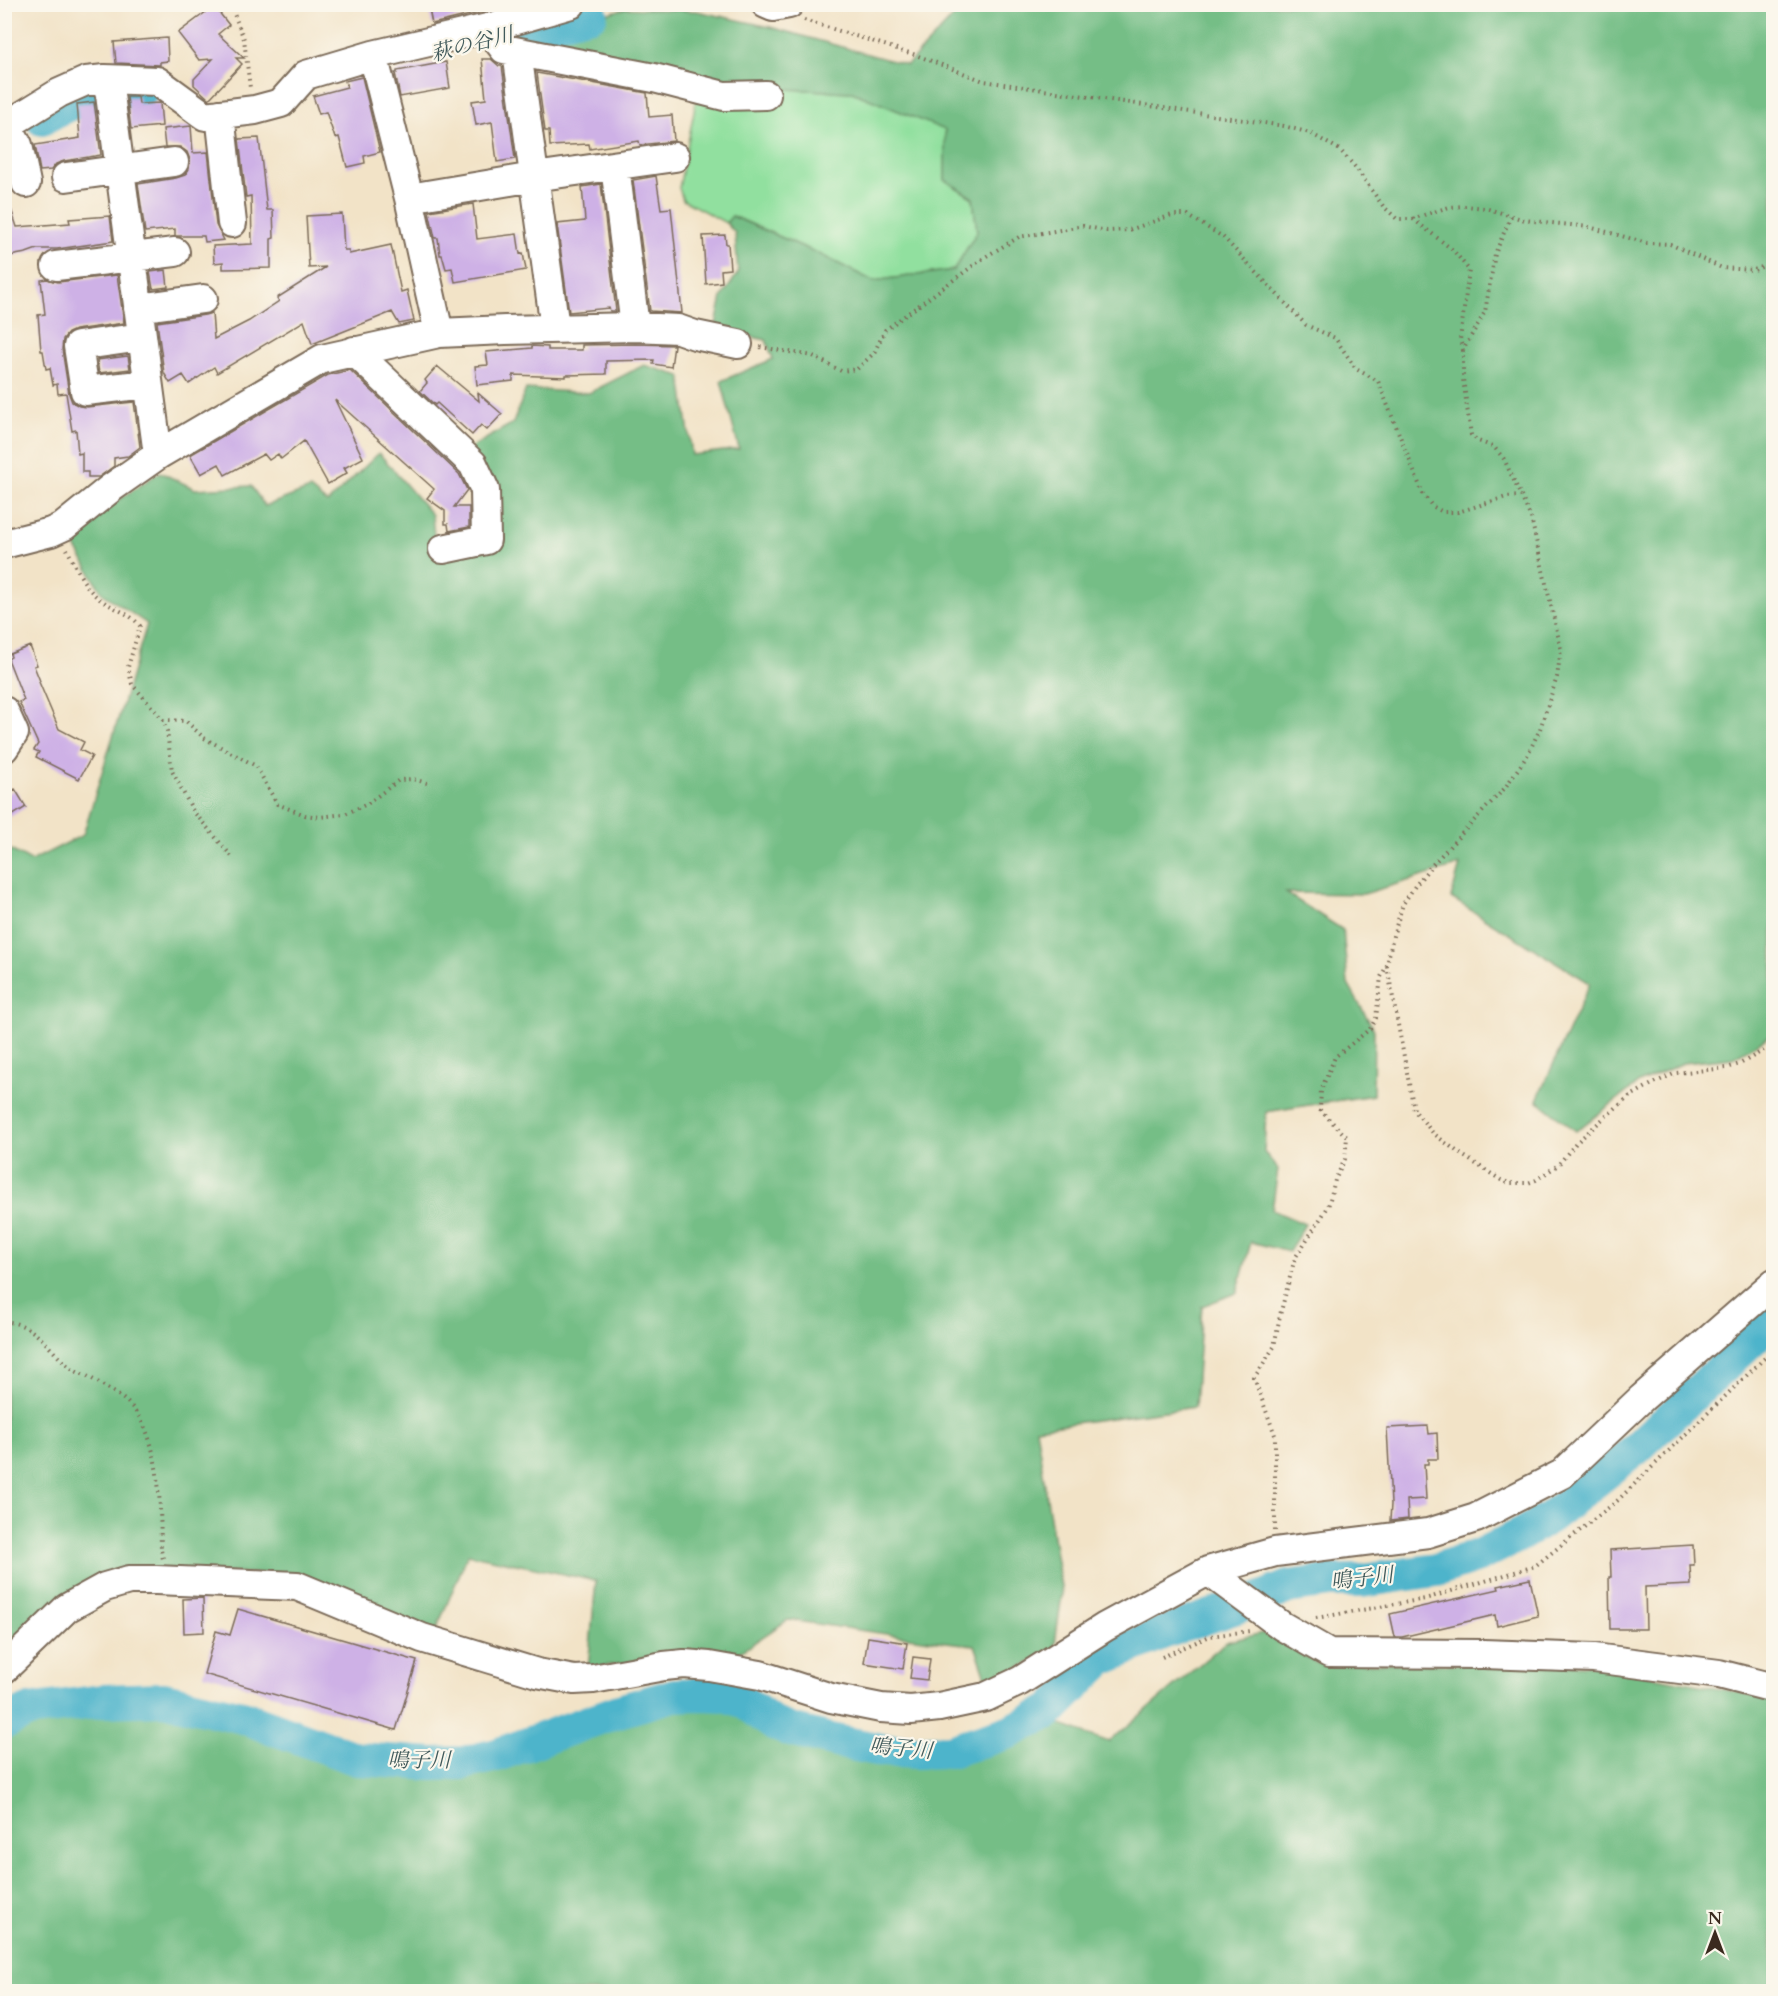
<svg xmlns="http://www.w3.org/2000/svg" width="1778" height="1996" font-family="Cardo,'Noto Serif JP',serif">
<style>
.green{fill:#91e09f;stroke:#66855e;stroke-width:1.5}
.forest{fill:#74be86;stroke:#587452;stroke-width:1.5}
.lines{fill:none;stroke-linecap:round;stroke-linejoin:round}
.river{stroke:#4db4cb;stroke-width:34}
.building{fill:#ceb1e6}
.minor-casing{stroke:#7b6b59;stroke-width:32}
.path{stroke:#7b6b59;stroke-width:4;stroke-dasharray:1.5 4.5;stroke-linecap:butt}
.minor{stroke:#fff;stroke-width:28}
.labels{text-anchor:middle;stroke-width:4.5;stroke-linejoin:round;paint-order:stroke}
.water-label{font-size:21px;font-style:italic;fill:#415a5b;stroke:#fbf7ec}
</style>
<rect width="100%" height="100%" fill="#fbf7ec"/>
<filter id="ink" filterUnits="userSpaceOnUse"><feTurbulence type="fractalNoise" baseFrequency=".0167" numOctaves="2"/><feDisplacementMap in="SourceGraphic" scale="12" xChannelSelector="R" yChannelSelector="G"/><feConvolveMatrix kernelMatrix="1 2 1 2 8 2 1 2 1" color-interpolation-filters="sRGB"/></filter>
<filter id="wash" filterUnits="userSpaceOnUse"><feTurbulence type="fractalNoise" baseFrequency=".008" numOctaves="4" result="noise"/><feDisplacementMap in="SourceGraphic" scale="24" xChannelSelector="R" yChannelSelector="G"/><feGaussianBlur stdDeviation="1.35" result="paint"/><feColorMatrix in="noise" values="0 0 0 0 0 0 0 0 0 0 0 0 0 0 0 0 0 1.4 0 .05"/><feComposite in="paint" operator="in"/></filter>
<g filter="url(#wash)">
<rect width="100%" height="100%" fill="#f2e3c7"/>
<path class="green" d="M 699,86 L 719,91 L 784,89 L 852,92 L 946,130 L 945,180 L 973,198 L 977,232 L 954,270 L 873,281 L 817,253 L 733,216 L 726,223 L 683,200 L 679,188 Z"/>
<path class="forest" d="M 965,5 L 1773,5 L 1773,1034 L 1733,1058 L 1683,1063 L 1639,1083 L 1576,1131 L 1537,1100 L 1590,983 L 1451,898 L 1460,865 L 1364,894 L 1286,893 L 1343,930 L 1348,984 L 1374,1030 L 1373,1095 L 1266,1112 L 1264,1152 L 1278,1169 L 1272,1210 L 1305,1224 L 1289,1252 L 1251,1242 L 1237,1293 L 1202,1306 L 1195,1407 L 1036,1428 L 1062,1594 L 1054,1651 L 988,1683 L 975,1645 C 912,1639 850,1628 788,1620 L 734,1656 L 649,1660 L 588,1668 L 596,1581 L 468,1554 L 434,1635 L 293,1575 L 121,1569 L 5,1656 L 5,847 L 31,861 L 83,835 L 147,624 L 102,593 L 68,534 L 160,472 L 195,489 L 251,486 L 265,506 L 310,489 L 327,503 L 379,453 L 432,515 L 436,556 L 497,546 L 470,448 L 513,423 L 526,389 L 589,393 L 644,365 L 681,376 L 692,455 L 739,449 L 721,381 L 773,359 L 766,340 L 715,329 L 722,297 L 738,273 L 735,233 L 726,223 L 732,216 L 817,253 L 873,281 L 954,270 L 977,232 L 973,198 L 945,180 L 945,130 L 852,92 L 784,89 L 719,91 L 534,48 L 531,35 L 626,8 L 697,11 L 770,27 L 907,65 Z
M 1262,1633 L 1317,1663 L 1594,1665 L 1773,1699 L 1773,1991 L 5,1992 L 5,1737 L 32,1723 L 103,1713 L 163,1712 L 239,1729 L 354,1771 L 432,1777 L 464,1775 L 501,1768 L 623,1723 L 676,1708 L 701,1706 L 722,1708 L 737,1713 L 768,1735 L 786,1742 L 880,1763 L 915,1765 L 952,1763 L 982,1755 L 1013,1743 L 1056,1723 L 1109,1742 L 1226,1642 Z"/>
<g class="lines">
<path class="river" d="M 518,32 L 591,14
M 42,119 C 75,98 103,90 142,90
M 4,1723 L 28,1711 L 102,1701 L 164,1699 L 243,1717 L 357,1759 L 432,1764 L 463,1763 L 497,1755 L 619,1711 L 674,1695 L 701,1694 L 725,1695 L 743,1701 L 774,1724 L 790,1730 L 840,1742 L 882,1750 L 916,1752 L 950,1751 L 1009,1732 L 1049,1712 L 1101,1660 L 1162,1633 L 1257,1600 L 1288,1587 L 1330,1581 L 1362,1581 L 1436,1570 L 1478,1556 L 1520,1535 L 1550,1517 L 1636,1449 L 1774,1319"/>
</g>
<g id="blocks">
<path class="building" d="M 428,4 L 491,4 L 491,10 L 432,24 Z
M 214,6 L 229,25 L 218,34 L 244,58 L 236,58 L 242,64 L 209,99 L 194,85 L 194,79 L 213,59 L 199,60 L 178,33 Z
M 167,38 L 168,61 L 160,62 L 160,65 L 116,63 L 114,42 Z
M 482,59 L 491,59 L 499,66 L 502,66 L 515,159 L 497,162 L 492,122 L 476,125 L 472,101 L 486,99 Z
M 446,62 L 450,88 L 400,97 L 395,73 L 397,73 L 397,71 Z
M 537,73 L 647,93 L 649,117 L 672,115 L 674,141 L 640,145 L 639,141 L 590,149 L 589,144 L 550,146 L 549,131 L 545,131 Z
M 362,77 L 380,152 L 364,156 L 365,163 L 347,167 L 339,137 L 335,138 L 326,112 L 319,114 L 313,96 L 347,87 L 345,81 Z
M 127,97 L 138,97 L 139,104 L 160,103 L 162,126 L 131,129 Z
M 94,102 L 101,155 L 64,161 L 56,164 L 51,170 L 40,171 L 35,145 L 80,138 L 77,104 Z
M 191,126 L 193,153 L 208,152 L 216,225 L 224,240 L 205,242 L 204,236 L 175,236 L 175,229 L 145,232 L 138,184 L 176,178 L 185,175 L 189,169 L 190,160 L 187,152 L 180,147 L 165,147 L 163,129 Z
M 259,138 L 267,210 L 273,210 L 274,238 L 271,239 L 271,268 L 223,269 L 223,262 L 214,263 L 213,246 L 252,244 L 251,196 L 246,197 L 239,139 Z
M 656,176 L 661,209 L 671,208 L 682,313 L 650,311 L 633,180 Z
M 601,184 L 616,311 L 610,311 L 609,308 L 569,312 L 557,224 L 585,221 L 582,187 Z
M 4,197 L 7,197 L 17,227 L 70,223 L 69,219 L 110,216 L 113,241 L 57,249 L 37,249 L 26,253 L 4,257 Z
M 473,204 L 477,239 L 517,234 L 520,254 L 523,253 L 526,270 L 455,282 L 452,268 L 446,269 L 442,255 L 440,255 L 438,238 L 435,238 L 429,211 Z
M 342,214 L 344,250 L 349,250 L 349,254 L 391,245 L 401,292 L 407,290 L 414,321 L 399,324 L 392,312 L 312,344 L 304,321 L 217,373 L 214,367 L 189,384 L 183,375 L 170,383 L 164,373 L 157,322 L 205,315 L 212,313 L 214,339 L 249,321 L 279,301 L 277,298 L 326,267 L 309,268 L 306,216 Z
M 725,235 L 726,244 L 728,244 L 730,269 L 721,270 L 722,282 L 706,284 L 703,236 Z
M 166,270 L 168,287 L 153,289 L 150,272 Z
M 117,275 L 124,323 L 75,330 L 68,333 L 63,339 L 62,349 L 69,394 L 72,402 L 79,406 L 87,407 L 134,402 L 140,447 L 128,456 L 114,458 L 114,466 L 99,477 L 88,477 L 88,472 L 82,472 L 82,453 L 78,454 L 76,430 L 72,431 L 66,393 L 58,394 L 57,384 L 53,385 L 50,368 L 46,369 L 43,351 L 41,351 L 38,315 L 45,314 L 41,280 L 47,279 L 58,282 Z
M 635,344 L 674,345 L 671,367 L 653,364 L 654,360 L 606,361 L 606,374 L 566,375 L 566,377 L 513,375 L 513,381 L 477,385 L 475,366 L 488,365 L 486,352 L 532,348 L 532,346 L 548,347 L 548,350 L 582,350 L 582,345 Z
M 128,356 L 130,369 L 99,373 L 97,360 Z
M 437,366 L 479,401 L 478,393 L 502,414 L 487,430 L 481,425 L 472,435 L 437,403 L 435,405 L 420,391 L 427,383 L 425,380 Z
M 350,370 L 459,474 L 467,490 L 454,507 L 469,507 L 469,527 L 449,531 L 448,524 L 445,524 L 445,511 L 427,498 L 434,489 L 335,400 L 363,458 L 344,468 L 347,473 L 328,484 L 304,441 L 281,459 L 278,454 L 269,460 L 264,454 L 225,475 L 219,464 L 201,474 L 190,455 L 328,375 Z
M 30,646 L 37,665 L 34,666 L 40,681 L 39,682 L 59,729 L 84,742 L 80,750 L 92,756 L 79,779 L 36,757 L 39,752 L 34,750 L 38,744 L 19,702 L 24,700 L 8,659 L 11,657 L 10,654 Z
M 15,789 L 26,807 L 10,817 L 4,809 L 4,796 Z
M 1428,1426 L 1429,1434 L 1437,1433 L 1438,1459 L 1428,1459 L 1428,1464 L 1424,1464 L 1426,1499 L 1407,1500 L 1408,1519 L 1390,1521 L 1391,1504 L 1387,1428 Z
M 1693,1545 L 1694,1565 L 1690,1565 L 1691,1585 L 1645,1587 L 1646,1629 L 1610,1629 L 1609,1577 L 1611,1577 L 1610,1550 Z
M 1530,1579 L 1538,1616 L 1497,1626 L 1495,1615 L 1402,1637 L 1395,1637 L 1390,1614 L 1499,1589 L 1498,1586 Z
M 203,1598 L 204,1632 L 184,1633 L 183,1599 Z
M 238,1609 L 417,1661 L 396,1730 L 204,1674 L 216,1631 L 230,1635 Z
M 868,1637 L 907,1643 L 903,1669 L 864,1663 Z
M 913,1657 L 930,1659 L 927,1680 L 910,1678 Z"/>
</g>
</g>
<g filter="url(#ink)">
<use href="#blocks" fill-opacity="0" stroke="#7b6b59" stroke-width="1.5"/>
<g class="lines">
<g class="minor-casing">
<path id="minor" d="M 766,4 L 773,7 L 789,4
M 488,28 L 504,49 L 654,78 L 724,96 L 766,95
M 517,52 L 555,328
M 373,55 L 409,198 L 439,333
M 105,79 L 110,95 L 158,455
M 220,114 L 232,223
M 7,125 L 18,145 L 26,183
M 4,127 L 59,93 L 86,81 L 105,79 L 157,81 L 205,116 L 255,110 L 281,103 L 306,75 L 373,55 L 488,28 L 571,4
M 615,166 L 635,327
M 66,177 L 174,162
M 409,198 L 534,177 L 675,157
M 56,266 L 175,252
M 138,308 L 203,299
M 142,337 L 78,346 L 85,391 L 148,384
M 354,351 L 473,464 L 485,490 L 486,540 L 443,549
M 4,544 L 51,532 L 64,526 L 111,488 L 158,455 L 322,359 L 439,333 L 505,330 L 635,327 L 678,329 L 695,335 L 738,344
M 4,711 L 14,733 L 4,748
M 1208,1571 L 1282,1626 L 1329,1653 L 1483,1654 L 1594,1658 L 1719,1674 L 1774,1688
M 4,1669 L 67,1608 L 105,1587 L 129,1580 L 156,1580 L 297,1586 L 422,1638 L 537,1673 L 574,1680 L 593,1679 L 664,1666 L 684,1664 L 709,1666 L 760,1675 L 831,1698 L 881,1708 L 911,1710 L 939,1707 L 986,1697 L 1020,1681 L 1105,1627 L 1208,1571 L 1275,1552 L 1428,1533 L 1476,1518 L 1562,1474 L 1642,1398 L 1774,1283"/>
</g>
<path class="path" d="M 230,4 L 244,39 L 250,88
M 804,20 L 913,54 L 984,81 L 1284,126 L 1310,133 L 1340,150 L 1356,168 L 1383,206 L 1397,219 L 1412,219 L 1449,207 L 1466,206 L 1485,208 L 1525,220 L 1589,227 L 1647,243 L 1670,244 L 1722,268 L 1754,270 L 1774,262
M 1413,219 L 1453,250 L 1469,270 L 1460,340 L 1463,350
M 760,347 L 813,356 L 841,371 L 857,369 L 874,353 L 885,330 L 985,257 L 1019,237 L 1083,226 L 1107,231 L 1129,230 L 1172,215 L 1187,215 L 1223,237 L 1306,325 L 1335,338 L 1356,369 L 1378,381 L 1423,494 L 1432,506 L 1443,512 L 1458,512 L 1506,497 L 1521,496
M 67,549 C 74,563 84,587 97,597 C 110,608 130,612 140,626 L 128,667 L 132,684 L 163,720 L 167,731 L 172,771 L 193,811 L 234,859
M 163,720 L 186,721 L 204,738 L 256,766 L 277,804 L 305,815 L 320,817 L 345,814 L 367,804 L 399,780 L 413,779 L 427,783
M 1387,966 L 1414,1110 L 1433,1133 L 1459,1153 L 1501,1180 L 1509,1183 L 1528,1183 L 1536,1180 L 1558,1165 L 1576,1143 L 1605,1117 L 1629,1097 L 1652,1084 L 1676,1073 L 1727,1068 L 1740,1064 L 1764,1050 L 1774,1047
M 4,1321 C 40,1325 48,1352 74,1370 C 78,1373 82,1374 87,1376 C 98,1382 111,1390 122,1398 C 162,1427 160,1505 161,1550 L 163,1559
M 1275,1531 L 1275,1435 L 1254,1378 L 1274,1347 L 1280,1315 L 1295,1258 L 1328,1207 L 1335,1180 L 1345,1159 L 1347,1137 L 1320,1110 L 1321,1090 L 1335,1057 L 1370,1029 L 1376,1018 L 1381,977 L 1387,965 L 1393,936 L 1403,904 L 1415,886 L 1431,866 L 1504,789 L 1527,756 L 1540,729 L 1557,677 L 1561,649 L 1531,518 L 1504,459 L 1494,447 L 1478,441 L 1471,435 L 1463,379 L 1463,350 L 1485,312 L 1495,254 L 1511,216
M 1316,1618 L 1425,1599 L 1535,1566 L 1617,1501 L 1774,1349
M 1162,1657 L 1210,1636 L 1250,1631"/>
<use href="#minor" class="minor"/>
</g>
</g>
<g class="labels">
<g class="water-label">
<text transform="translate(472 44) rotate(-14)" y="7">萩の谷川</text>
<text transform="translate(1362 1578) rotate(-7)" y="7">鳴子川</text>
<text transform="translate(901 1748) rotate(5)" y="7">鳴子川</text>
<text x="419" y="1767">鳴子川</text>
</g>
</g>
<rect width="1778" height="1996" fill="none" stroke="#fbf7ec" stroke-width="24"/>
<g transform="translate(1715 1933)" stroke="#fbf7ec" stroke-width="4.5" paint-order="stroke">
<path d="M0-4.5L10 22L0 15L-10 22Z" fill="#3b2a1e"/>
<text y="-9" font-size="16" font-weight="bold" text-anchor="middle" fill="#3b2a1e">N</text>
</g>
</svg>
